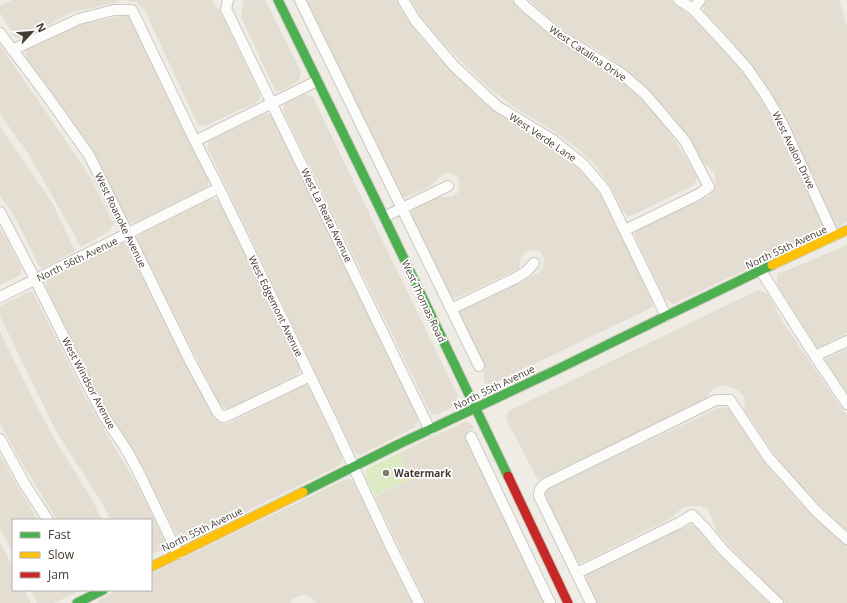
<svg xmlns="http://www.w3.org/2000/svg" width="847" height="603" font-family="'Open Sans',sans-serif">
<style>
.residential{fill:#e3ddd2}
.green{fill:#dcebc2}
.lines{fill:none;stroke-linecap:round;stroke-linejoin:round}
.street-casing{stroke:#cac8c1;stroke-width:12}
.fast-casing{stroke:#cfcabd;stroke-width:11}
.slow-casing{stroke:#cfcabd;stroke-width:11}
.jam-casing{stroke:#cfcabd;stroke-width:11}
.street{stroke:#fcfcfb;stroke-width:10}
.fast{stroke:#4caf50;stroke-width:9}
.slow{stroke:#ffc107;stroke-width:9}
.jam{stroke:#c62828;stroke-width:9}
.poi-dot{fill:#807a71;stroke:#fff;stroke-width:1.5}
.labels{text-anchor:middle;stroke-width:3.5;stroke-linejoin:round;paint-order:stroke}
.street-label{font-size:10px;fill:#443c32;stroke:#fff}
.poi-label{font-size:10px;font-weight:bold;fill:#443c32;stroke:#fff;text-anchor:start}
</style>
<rect width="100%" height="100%" fill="#eeece5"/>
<path class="residential" d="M 12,0 L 117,0 L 118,2 L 87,9 L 70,13 L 22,39 L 15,37 L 0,13 L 0,6 Z
M 122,0 L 213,0 L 213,4 L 220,10 L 260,95 L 259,101 L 205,126 L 198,125 L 145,11 L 136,2 Z
M 244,0 L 265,0 L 301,72 L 299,81 L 281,91 L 275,90 L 241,17 Z
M 305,0 L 395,0 L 417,33 L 435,54 L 457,77 L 484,102 L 517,124 L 555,148 L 591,180 L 611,211 L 652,300 L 653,307 L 490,385 L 484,382 L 484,366 L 459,316 L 460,311 L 537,274 L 543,269 L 544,259 L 540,251 L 532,250 L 526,252 L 521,257 L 519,269 L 456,298 L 451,297 L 445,290 L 411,217 L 411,212 L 417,207 L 437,197 L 451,197 L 458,193 L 460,186 L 458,177 L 451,173 L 442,174 L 432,185 L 425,189 L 406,197 L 402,196 Z
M 411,0 L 512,0 L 541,28 L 621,80 L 654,111 L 670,132 L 694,171 L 697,178 L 694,185 L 635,214 L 628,216 L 622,210 L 612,189 L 594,164 L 576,147 L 552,130 L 513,106 L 484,84 L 444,44 L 422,18 Z
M 529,0 L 670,0 L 693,18 L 726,51 L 754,87 L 778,130 L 826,232 L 673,304 L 665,299 L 634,234 L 637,229 L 687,204 L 700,201 L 707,198 L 714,191 L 716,182 L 714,172 L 701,161 L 689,139 L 663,106 L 633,76 L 609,57 L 575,38 L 549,19 Z
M 706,0 L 839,0 L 847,27 L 847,222 L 836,228 L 785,117 L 760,77 L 715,23 L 704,12 L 703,4 Z
M 125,15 L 129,16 L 131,18 L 209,180 L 208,185 L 205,189 L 135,223 L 129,223 L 126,220 L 27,59 L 25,54 L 26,50 L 78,25 Z
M 0,45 L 91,178 L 114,224 L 108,232 L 81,247 L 28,153 L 0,114 Z
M 305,94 L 312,96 L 458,396 L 454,406 L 436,415 L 432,414 L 429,410 L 283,111 L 284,104 Z
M 265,114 L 269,114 L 275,121 L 419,418 L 417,424 L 415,427 L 360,455 L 357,454 L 353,451 L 207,147 L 209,141 Z
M 0,127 L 53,204 L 75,251 L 43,268 L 38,265 L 29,245 L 12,212 L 0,196 Z
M 209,199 L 215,199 L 219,201 L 300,368 L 299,372 L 296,375 L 228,409 L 223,408 L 220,405 L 140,246 L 137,238 L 139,235 Z
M 0,228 L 22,269 L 20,275 L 0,285 Z
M 121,243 L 125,243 L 127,247 L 210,411 L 218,422 L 225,424 L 230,423 L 301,386 L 307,385 L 310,389 L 342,456 L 342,461 L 340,465 L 186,541 L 182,540 L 178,538 L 143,468 L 103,404 L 46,287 L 46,282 L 48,280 Z
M 847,245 L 847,333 L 817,348 L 777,284 L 778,274 Z
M 758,290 L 767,293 L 783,322 L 814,368 L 842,409 L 847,415 L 847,531 L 816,502 L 779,461 L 744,409 L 745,399 L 741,393 L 736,389 L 727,386 L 717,386 L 709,393 L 705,400 L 538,480 L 506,419 L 509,411 Z
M 29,292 L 33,292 L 86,399 L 140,490 L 166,544 L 165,548 L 151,555 L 151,520 L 111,520 L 101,501 L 56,431 L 0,316 L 0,306 Z
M 0,332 L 33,399 L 55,440 L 93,501 L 102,520 L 57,520 L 16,453 L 0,423 Z
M 847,349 L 847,396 L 819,362 Z
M 721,407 L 729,409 L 772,472 L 806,509 L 847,546 L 847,603 L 786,603 L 776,595 L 743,561 L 716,531 L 711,516 L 707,509 L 701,506 L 693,506 L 684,507 L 676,513 L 672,518 L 581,563 L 576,562 L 544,495 L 547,488 Z
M 466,422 L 471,424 L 474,428 L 469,431 L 467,434 L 546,603 L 426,603 L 375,497 L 411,479 L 399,453 L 462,423 Z
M 0,456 L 38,520 L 13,520 L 13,553 L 0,530 Z
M 348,478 L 353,481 L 412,603 L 317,603 L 308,596 L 300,595 L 293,599 L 290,603 L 98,603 L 100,599 L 119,590 L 151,590 L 151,574 Z
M 691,524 L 696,526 L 701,531 L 734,569 L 769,603 L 596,603 L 585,578 L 587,573 Z
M 0,543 L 13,567 L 13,590 L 24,590 L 31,603 L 0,603 Z
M 31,590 L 75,590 L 75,593 L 54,603 L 37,603 Z"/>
<path class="green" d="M 399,453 L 411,479 L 375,496 L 365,475 L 366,471 L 369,468 Z"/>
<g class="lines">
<g class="street-casing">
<path id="street" d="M 228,0 L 226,9 L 430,430
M 300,0 L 479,366
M 403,0 L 415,20 L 454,66 L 497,106 L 553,140 L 584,165 L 605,190 L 666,316
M 519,0 L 526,7 L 559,35 L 622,74 L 645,94 L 685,141 L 709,187 L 699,194 L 625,230
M 679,0 L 693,9 L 721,39 L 747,68 L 765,94 L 783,125 L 834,236
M 693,9 L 700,0
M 0,33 L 45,93 L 89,155 L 128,234 L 189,359 L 218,413 L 223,417 L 231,414 L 310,376
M 12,50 L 79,19 L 114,10 L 132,10 L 195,141 L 219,188 L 332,421 L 390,545 L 419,603
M 195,141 L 317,81
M 0,212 L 35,279 L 88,386 L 104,416 L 126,449 L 139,473 L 178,554
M 384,217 L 448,186
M 761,271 L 815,356 L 847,404
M 0,297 L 219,188
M 451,309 L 516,278 L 527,271 L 534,263
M 815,356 L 847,341
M 471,437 L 550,603
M 0,439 L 24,483 L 48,520
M 577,573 L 679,523 L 692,515 L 705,528 L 723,550 L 778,603
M 591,603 L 539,496 L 540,489 L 545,484 L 716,400 L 730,400 L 768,457 L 816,511 L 847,539"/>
</g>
<g class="fast-casing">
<path id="fast" d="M 278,0 L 384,217 L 508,476
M 303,492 L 399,444 L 556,370 L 666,316 L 772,265
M 77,603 L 103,590"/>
</g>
<g class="slow-casing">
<path id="slow" d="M 772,265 L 847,230
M 151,567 L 303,492"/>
</g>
<g class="jam-casing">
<path id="jam" d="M 508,476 L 568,603"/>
</g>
<use href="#street" class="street"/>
<use href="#fast" class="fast"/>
<use href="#slow" class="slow"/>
<use href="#jam" class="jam"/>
</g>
<circle class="poi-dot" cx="386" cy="473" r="4"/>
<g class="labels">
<g class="street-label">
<text transform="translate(588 53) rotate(34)" y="4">West Catalina Drive</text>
<text transform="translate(543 137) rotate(34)" y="4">West Verde Lane</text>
<text transform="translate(794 150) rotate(64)" y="4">West Avalon Drive</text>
<text transform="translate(327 215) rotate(64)" y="4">West La Reata Avenue</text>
<text transform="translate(121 220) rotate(64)" y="4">West Roanoke Avenue</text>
<text transform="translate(786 247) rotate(-25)" y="4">North 55th Avenue</text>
<text transform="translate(77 259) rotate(-26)" y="4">North 56th Avenue</text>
<text transform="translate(424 301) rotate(65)" y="4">West Thomas Road</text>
<text transform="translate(276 306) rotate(64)" y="4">West Edgemont Avenue</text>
<text transform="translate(89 383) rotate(62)" y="4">West Windsor Avenue</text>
<text transform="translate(494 387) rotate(-26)" y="4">North 55th Avenue</text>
<text transform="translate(202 529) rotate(-26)" y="4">North 55th Avenue</text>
</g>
<g class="poi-label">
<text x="394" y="477">Watermark</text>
</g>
</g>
<rect x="12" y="519" width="140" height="72" fill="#ffffff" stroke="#b4b1ad"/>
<rect x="20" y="532" width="20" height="6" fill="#4caf50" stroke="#b4b1ad"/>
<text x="48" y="539" font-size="12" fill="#443c32">Fast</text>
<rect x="20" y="552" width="20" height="6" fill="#ffc107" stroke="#b4b1ad"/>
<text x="48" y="559" font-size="12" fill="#443c32">Slow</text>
<rect x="20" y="572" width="20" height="6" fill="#c62828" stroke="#b4b1ad"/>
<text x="48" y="579" font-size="12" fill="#443c32">Jam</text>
<g transform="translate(32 32) rotate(64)" stroke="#ffffff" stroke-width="3" paint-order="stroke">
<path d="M0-3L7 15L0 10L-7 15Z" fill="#443c32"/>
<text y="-6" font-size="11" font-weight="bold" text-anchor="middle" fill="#443c32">N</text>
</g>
</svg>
